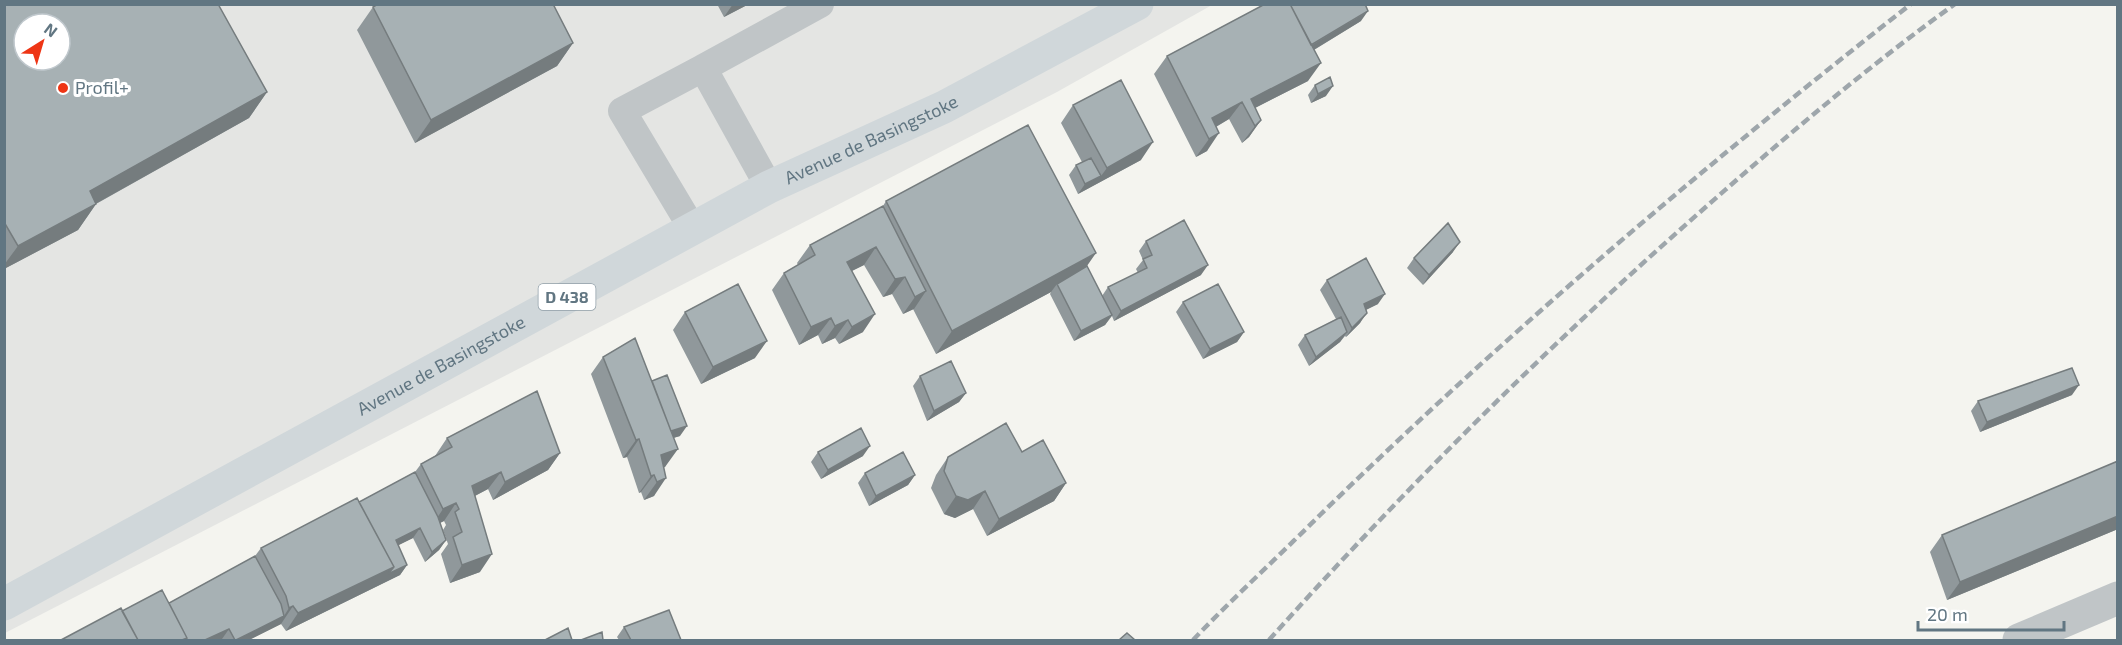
<svg xmlns="http://www.w3.org/2000/svg" width="2122" height="645" font-family="'Exo 2',sans-serif">
<style>
.built{fill:#e4e5e3;fill-rule:evenodd}
.lines{fill:none;stroke-linecap:round;stroke-linejoin:round}
.lane{stroke:#c0c5c7;stroke-width:28}
.street{stroke:#c0c5c7;stroke-width:33}
.primary{stroke:#d0d7da;stroke-width:33}
.rail{stroke:#9ea6ab;stroke-width:4.5;stroke-dasharray:9 4.5;stroke-linecap:butt}
.wall{fill:#90989b}
.shaded-wall{fill:#757c7e}
.building{fill:#a7b1b4;stroke:#757c7e;stroke-width:1.5;fill-rule:evenodd}
.poi-dot{fill:#ee3515;stroke:#fff;stroke-width:2}
.labels{text-anchor:middle;stroke-width:6;stroke-linejoin:round;paint-order:stroke}
.shield{fill:#fff;stroke:#909fa8;stroke-width:1.5}
.shield-label{font-size:16px;font-weight:bold;fill:#617682}
.poi-label{font-size:18px;fill:#617682;stroke:#fff;text-anchor:start}
.street-label{font-size:18px;fill:#617682;stroke:#fff}
</style>
<rect width="100%" height="100%" fill="#f4f4ef"/>
<path class="built" d="M 5,5 L 1212,5 L 1057,92 L 5,633 ZM 24,24 L 60,24 L 60,60 L 24,60 Z"/>
<g class="lines">
<path class="lane" d="M 769,187 L 703,68 L 820,4
M 692,228 L 622,111 L 703,68"/>
<path class="street" d="M 2019,640 L 2118,598"/>
<path class="primary" id="s1" d="M 4,604 L 769,187 L 944,107 L 1137,4"/>
<path class="rail" d="M 1193,640 C 1234,597 1278,557 1320,515 C 1507,333 1705,165 1911,4
M 1269,640 C 1399,495 1536,358 1682,228 C 1770,150 1859,73 1955,4"/>
</g>
<path class="wall" d="M 4,4 L 267,92 L 249,118 L 96,204 L 78,230 L 4,269 Z
M 717,4 L 749,4 L 724,17 Z
M 373,7 L 573,43 L 557,66 L 415,143 L 357,30 Z
M 1361,21 L 1314,50 L 1308,81 L 1255,108 L 1261,120 L 1249,137 L 1242,143 L 1229,119 L 1216,127 L 1207,151 L 1196,157 L 1154,74 L 1167,56 Z
M 1315,85 L 1326,96 L 1311,103 L 1308,95 Z
M 1073,105 L 1141,160 L 1078,194 L 1069,175 L 1076,165 L 1082,162 L 1061,123 Z
M 886,201 L 1087,266 L 1102,296 L 1108,287 L 1138,273 L 1136,269 L 1143,260 L 1139,251 L 1146,241 L 1201,275 L 1114,321 L 1112,316 L 1105,325 L 1074,341 L 1050,294 L 1051,292 L 936,354 L 913,309 L 903,314 L 892,294 L 883,297 L 864,265 L 852,271 L 863,332 L 839,344 L 835,338 L 822,344 L 818,335 L 799,345 L 772,290 L 784,273 L 798,265 L 797,263 L 810,245 L 883,206 Z
M 1453,252 L 1423,285 L 1407,268 L 1414,258 Z
M 1327,280 L 1378,304 L 1366,310 L 1360,323 L 1346,337 L 1345,336 L 1340,342 L 1309,366 L 1298,345 L 1305,335 L 1336,319 L 1320,290 Z
M 1183,302 L 1244,332 L 1237,342 L 1203,359 L 1176,312 Z
M 685,312 L 755,358 L 701,384 L 673,330 Z
M 603,357 L 652,381 L 680,436 L 673,438 L 665,467 L 664,467 L 654,496 L 644,500 L 641,492 L 639,493 L 627,457 L 623,458 L 591,374 Z
M 920,376 L 966,393 L 959,402 L 927,421 L 913,386 Z
M 2072,395 L 1980,432 L 1971,411 L 1978,401 Z
M 447,438 L 560,453 L 548,470 L 493,500 L 488,489 L 475,496 L 480,572 L 450,583 L 441,554 L 448,544 L 443,530 L 446,525 L 444,521 L 440,523 L 446,540 L 439,550 L 425,562 L 413,538 L 398,545 L 407,565 L 400,575 L 286,631 L 281,624 L 249,640 L 223,640 L 222,639 L 219,640 L 61,640 L 122,611 L 169,603 L 255,556 L 261,548 L 359,502 L 415,472 L 421,464 L 435,456 Z
M 818,452 L 863,456 L 821,479 L 811,462 Z
M 1022,452 L 1066,483 L 1054,501 L 987,536 L 973,509 L 955,518 L 944,514 L 931,488 L 936,475 L 948,457 Z
M 2118,461 L 2118,529 L 1947,600 L 1930,552 L 1942,535 Z
M 865,473 L 915,475 L 908,485 L 869,506 L 858,483 Z
M 624,627 L 681,640 L 619,640 L 617,637 Z"/>
<path class="shaded-wall" d="M 733,4 L 749,4 L 724,17 Z
M 1368,11 L 1361,21 L 1297,60 L 1304,50 Z
M 573,43 L 557,66 L 415,143 L 431,120 Z
M 1321,63 L 1308,81 L 1247,112 L 1251,99 Z
M 1333,86 L 1326,96 L 1311,103 L 1318,94 Z
M 267,92 L 249,118 L 81,212 L 96,204 L 78,230 L 4,269 L 4,265 L 18,246 L 90,191 Z
M 1242,102 L 1229,119 L 1205,133 L 1212,118 Z
M 1261,120 L 1249,137 L 1242,143 L 1255,126 Z
M 1219,133 L 1207,151 L 1196,157 L 1209,139 Z
M 1153,142 L 1141,160 L 1078,194 L 1085,184 L 1101,176 L 1107,168 Z
M 1460,242 L 1453,252 L 1423,285 L 1429,275 Z
M 876,247 L 864,265 L 835,279 L 847,262 Z
M 1096,253 L 1080,276 L 1057,284 L 1051,292 L 936,354 L 952,331 Z
M 1208,265 L 1201,275 L 1114,321 L 1121,311 Z
M 905,277 L 892,294 L 883,297 L 895,279 Z
M 926,291 L 914,309 L 903,314 L 915,297 Z
M 1385,294 L 1378,304 L 1357,314 L 1364,304 Z
M 1367,313 L 1360,323 L 1346,337 L 1352,328 Z
M 875,314 L 863,332 L 839,344 L 852,327 Z
M 1112,315 L 1105,325 L 1074,341 L 1081,331 Z
M 831,318 L 818,335 L 799,345 L 811,327 Z
M 848,320 L 835,338 L 822,344 L 835,326 Z
M 1244,332 L 1237,342 L 1203,359 L 1210,349 Z
M 1347,332 L 1340,342 L 1309,366 L 1316,357 Z
M 767,341 L 755,358 L 701,384 L 713,367 Z
M 2079,385 L 2072,395 L 1980,432 L 1987,422 Z
M 966,393 L 959,402 L 927,421 L 934,411 Z
M 687,426 L 680,436 L 656,443 L 663,433 Z
M 639,439 L 627,457 L 623,458 L 636,440 Z
M 870,446 L 863,456 L 821,479 L 828,470 Z
M 678,449 L 665,467 L 649,473 L 661,455 Z
M 560,453 L 548,470 L 493,500 L 505,482 Z
M 501,472 L 488,489 L 459,504 L 472,486 Z
M 654,475 L 641,492 L 639,493 L 651,476 Z
M 915,475 L 908,485 L 869,506 L 876,496 Z
M 666,478 L 654,496 L 644,500 L 657,482 Z
M 1066,483 L 1054,501 L 987,536 L 999,519 Z
M 985,491 L 973,509 L 955,518 L 944,514 L 956,496 Z
M 456,503 L 444,521 L 431,527 L 443,509 Z
M 2118,516 L 2118,529 L 1947,600 L 1960,582 Z
M 420,528 L 413,538 L 389,550 L 396,540 Z
M 446,540 L 439,550 L 425,562 L 432,552 Z
M 492,554 L 480,572 L 450,583 L 462,565 Z
M 407,565 L 400,575 L 286,631 L 298,613 L 394,567 Z
M 293,606 L 281,624 L 249,640 L 236,640 L 284,616 L 289,608 Z
M 229,629 L 222,639 L 219,640 L 204,640 Z"/>
<path class="building" d="M 4,4 L 218,4 L 267,92 L 90,191 L 96,204 L 18,246 L 4,222 ZM 24,24 L 60,24 L 60,60 L 24,60 Z
M 378,4 L 553,4 L 573,43 L 431,120 L 373,7 Z
M 1265,4 L 1290,4 L 1321,63 L 1251,99 L 1261,120 L 1255,126 L 1242,102 L 1212,118 L 1219,133 L 1209,139 L 1167,56 Z
M 1290,4 L 1365,4 L 1368,11 L 1311,45 Z
M 1330,77 L 1333,86 L 1318,94 L 1315,85 Z
M 1121,80 L 1153,142 L 1107,168 L 1073,105 Z
M 1028,125 L 1096,253 L 952,331 L 886,201 Z
M 1091,158 L 1101,176 L 1085,184 L 1076,165 Z
M 883,206 L 926,291 L 915,297 L 905,277 L 895,279 L 876,247 L 847,262 L 875,314 L 852,327 L 848,320 L 835,326 L 831,318 L 811,327 L 784,273 L 815,255 L 810,245 Z
M 1184,220 L 1208,265 L 1121,311 L 1108,287 L 1147,268 L 1143,259 L 1152,255 L 1146,241 Z
M 1448,223 L 1460,242 L 1429,275 L 1414,258 Z
M 1366,258 L 1385,294 L 1364,304 L 1367,313 L 1352,328 L 1327,280 Z
M 1087,266 L 1112,315 L 1081,331 L 1057,284 Z
M 738,284 L 767,341 L 713,367 L 685,312 Z
M 1218,284 L 1244,332 L 1210,349 L 1183,302 Z
M 1341,317 L 1347,332 L 1316,357 L 1305,335 Z
M 635,338 L 678,449 L 661,455 L 666,478 L 657,482 L 654,475 L 651,476 L 639,439 L 636,440 L 603,357 Z
M 951,361 L 966,393 L 934,411 L 920,376 Z
M 2072,368 L 2079,385 L 1987,422 L 1978,401 Z
M 667,375 L 687,426 L 671,431 L 652,381 Z
M 537,391 L 560,453 L 505,482 L 501,472 L 472,486 L 492,554 L 462,565 L 453,537 L 462,532 L 455,512 L 459,509 L 456,503 L 443,509 L 421,464 L 452,447 L 447,438 Z
M 1006,423 L 1022,452 L 1043,440 L 1066,483 L 999,519 L 985,491 L 968,500 L 956,496 L 944,471 L 948,457 Z
M 861,428 L 870,446 L 828,470 L 818,452 Z
M 903,452 L 915,475 L 876,496 L 865,473 Z
M 2118,461 L 2118,516 L 1960,582 L 1942,535 Z
M 415,472 L 438,517 L 446,540 L 432,552 L 420,528 L 396,540 L 407,565 L 388,574 L 394,567 L 359,502 Z
M 357,498 L 394,567 L 298,613 L 293,606 L 289,608 L 286,596 L 261,548 Z
M 255,556 L 281,604 L 284,616 L 236,640 L 235,640 L 229,629 L 205,640 L 185,640 L 187,638 L 169,603 Z
M 162,590 L 187,638 L 182,640 L 138,640 L 122,611 Z
M 121,608 L 138,640 L 61,640 Z
M 669,610 L 681,640 L 631,640 L 624,627 Z
M 568,628 L 572,640 L 545,640 Z
M 602,632 L 603,640 L 581,640 Z
M 1127,633 L 1135,640 L 1119,640 Z"/>
<circle class="poi-dot" cx="63" cy="88" r="6"/>
<g class="labels">
<rect class="shield" x="538.5" y="284" width="57" height="26" rx="4.5"/>
<g class="shield-label">
<text x="567" y="303">D 438</text>
</g>
<g class="poi-label">
<text x="75" y="94">Profil+</text>
</g>
<g class="street-label">
<text dy="6" stroke="none"><textPath href="#s1" startOffset="984">Avenue de Basingstoke</textPath></text>
<text dy="6" stroke="none"><textPath href="#s1" startOffset="498">Avenue de Basingstoke</textPath></text>
</g>
</g>
<rect width="2122" height="645" fill="none" stroke="#617682" stroke-width="12"/>
<g transform="translate(42 42) rotate(37)"><circle r="28" fill="#ffffff" stroke="#c0c8cd" stroke-width="1.5"/>
<path d="M0-4.5L10 22L0 15L-10 22Z" fill="#ee3515"/>
<text y="-9" font-size="16" font-weight="bold" text-anchor="middle" fill="#617682">N</text>
</g>
<path d="M1918 621v9h146v-9" fill="none" stroke="#617682" stroke-width="3"/>
<text x="1927" y="621" font-size="18" fill="#617682" stroke="#ffffff" stroke-width="4.5" paint-order="stroke">20 m</text>
</svg>
